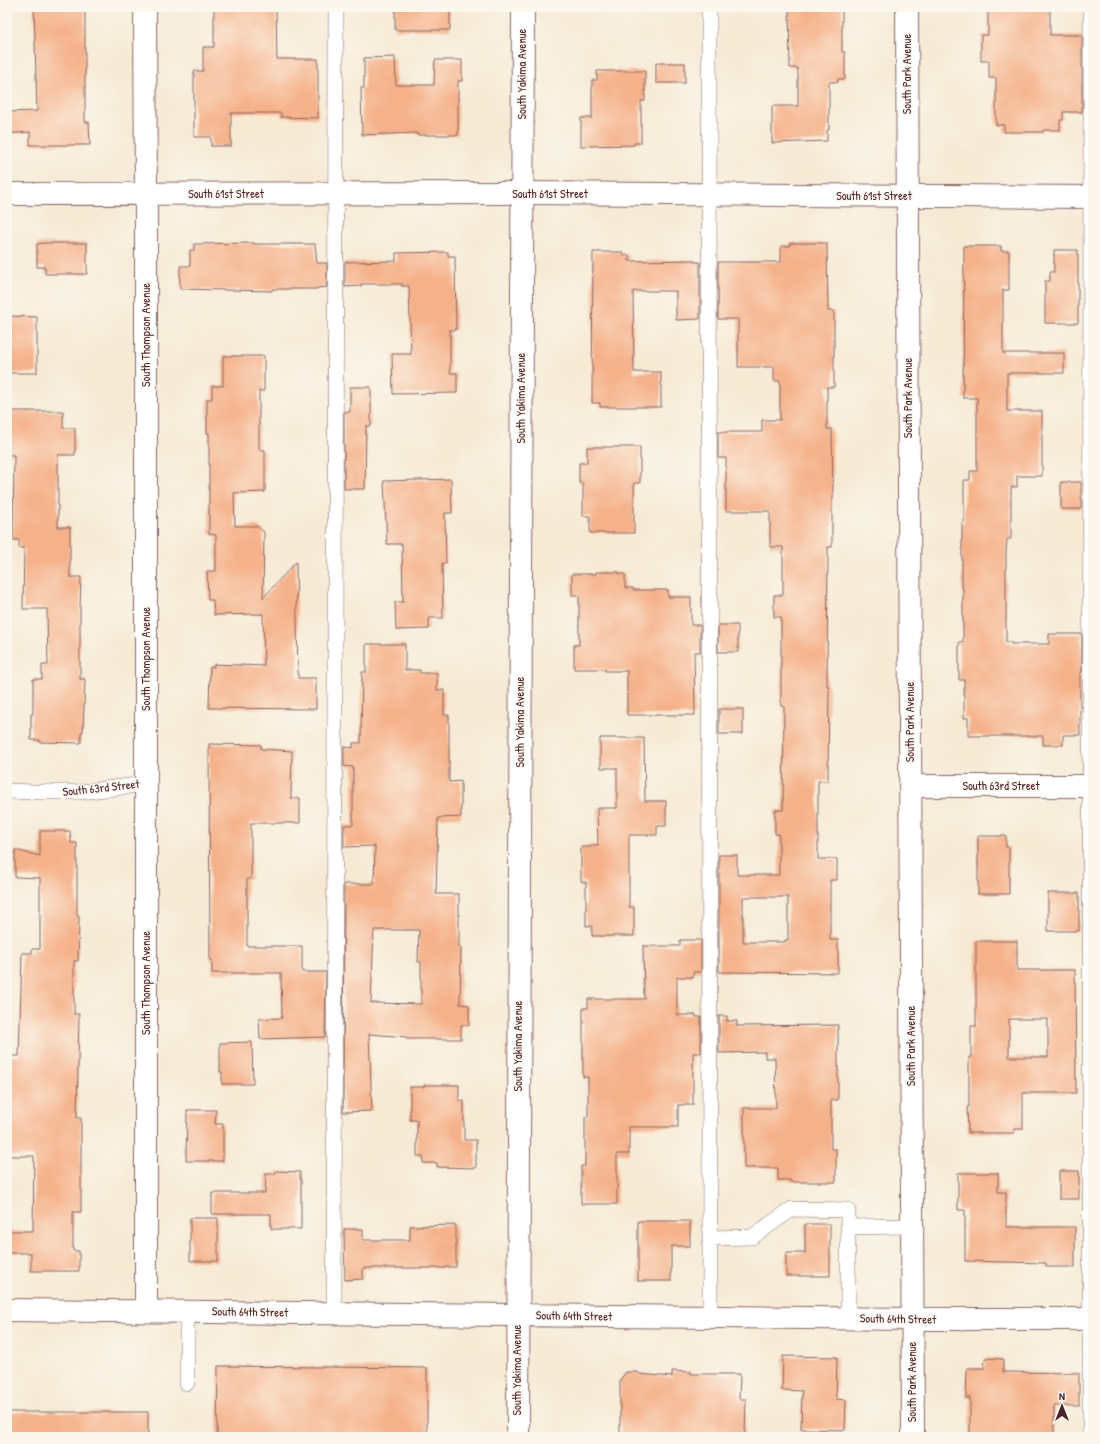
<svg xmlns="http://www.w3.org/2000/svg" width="1100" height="1444" font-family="'Patrick Hand',sans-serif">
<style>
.building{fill:#f5b189;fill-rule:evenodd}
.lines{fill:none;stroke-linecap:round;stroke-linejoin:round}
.lane-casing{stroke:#866666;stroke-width:16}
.street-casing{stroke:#866666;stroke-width:24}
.secondary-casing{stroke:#866666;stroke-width:24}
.lane{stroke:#fff;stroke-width:15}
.street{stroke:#fff;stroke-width:22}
.secondary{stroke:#fff;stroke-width:22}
.labels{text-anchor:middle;stroke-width:3;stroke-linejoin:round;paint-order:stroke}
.street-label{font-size:12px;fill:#4a1f2b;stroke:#fbf7ec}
</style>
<rect width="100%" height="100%" fill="#fbf7ec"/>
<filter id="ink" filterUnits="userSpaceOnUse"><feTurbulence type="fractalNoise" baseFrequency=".025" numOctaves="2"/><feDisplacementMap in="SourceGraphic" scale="8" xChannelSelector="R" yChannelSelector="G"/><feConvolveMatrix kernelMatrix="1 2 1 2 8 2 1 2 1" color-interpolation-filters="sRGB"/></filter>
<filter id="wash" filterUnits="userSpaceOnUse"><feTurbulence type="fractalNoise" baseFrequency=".012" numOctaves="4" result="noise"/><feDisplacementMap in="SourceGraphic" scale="16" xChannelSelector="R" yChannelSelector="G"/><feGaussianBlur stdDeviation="0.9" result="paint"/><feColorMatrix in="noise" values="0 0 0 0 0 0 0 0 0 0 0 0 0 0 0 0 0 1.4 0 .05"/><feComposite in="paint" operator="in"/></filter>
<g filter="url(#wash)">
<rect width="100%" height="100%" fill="#f6ead5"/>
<g id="blocks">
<path class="building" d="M 34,7 L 85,7 L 85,122 L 89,122 L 90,145 L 30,145 L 30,132 L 7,134 L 7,112 L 37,111 Z
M 214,7 L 276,7 L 277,59 L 318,59 L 318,118 L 281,117 L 281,113 L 231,113 L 231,146 L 211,146 L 211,137 L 194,137 L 194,71 L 203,71 L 203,47 L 214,47 Z
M 395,7 L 450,7 L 450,30 L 395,30 Z
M 789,7 L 842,7 L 842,52 L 845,52 L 845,79 L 838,79 L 838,82 L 829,82 L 829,130 L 827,130 L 827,141 L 772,143 L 772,106 L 798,106 L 798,68 L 790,68 Z
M 988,7 L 1050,7 L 1050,35 L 1082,35 L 1082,112 L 1063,112 L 1063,120 L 1060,120 L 1060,130 L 1043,130 L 1043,132 L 1004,132 L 1004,125 L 996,125 L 996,78 L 989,78 L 989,61 L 981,61 L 981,35 L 988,35 Z
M 395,57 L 396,85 L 434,85 L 435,60 L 462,60 L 462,81 L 458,81 L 458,135 L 417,135 L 417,133 L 362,135 L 361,88 L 364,88 L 364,58 Z
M 656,63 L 685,63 L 685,83 L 656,83 Z
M 597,71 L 645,71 L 645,101 L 641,101 L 641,143 L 634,143 L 634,145 L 581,146 L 581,118 L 592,118 L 592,80 L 597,80 Z
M 44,243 L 87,243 L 87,274 L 45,274 L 45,267 L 37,267 L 37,244 Z
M 254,243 L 254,244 L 315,244 L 317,263 L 327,263 L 327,287 L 317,288 L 317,289 L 272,289 L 272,291 L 180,289 L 180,266 L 190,266 L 190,250 L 194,250 L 194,244 Z
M 790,243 L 827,243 L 828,311 L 834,311 L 834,387 L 827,387 L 827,429 L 832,429 L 833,499 L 832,499 L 832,547 L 828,547 L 827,686 L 829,686 L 828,781 L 818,781 L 818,859 L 837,859 L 837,880 L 830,880 L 830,940 L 838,940 L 838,973 L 719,972 L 719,855 L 737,855 L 737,875 L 779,875 L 779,834 L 775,834 L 775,810 L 783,810 L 784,706 L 781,706 L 781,617 L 774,617 L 774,595 L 783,595 L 783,547 L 770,547 L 770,511 L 726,511 L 726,458 L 718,458 L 718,432 L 762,432 L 762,420 L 780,420 L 780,381 L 774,381 L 774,367 L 738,367 L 738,319 L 718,319 L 718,262 L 781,262 L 781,246 L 790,246 ZM 743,897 L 788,897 L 788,940 L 785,940 L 785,942 L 743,942 Z
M 964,246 L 1001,246 L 1001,251 L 1009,251 L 1009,290 L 1003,290 L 1003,353 L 1064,353 L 1064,373 L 1007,373 L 1007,411 L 1042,411 L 1042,476 L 1017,476 L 1017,487 L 1011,487 L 1011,539 L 1007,539 L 1006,552 L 1006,642 L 1011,642 L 1011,644 L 1049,644 L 1049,634 L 1082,634 L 1082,672 L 1080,672 L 1080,735 L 1063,735 L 1063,745 L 1043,745 L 1043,736 L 968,736 L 968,718 L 964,718 L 964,680 L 959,680 L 959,642 L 963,642 L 963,588 L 962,588 L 962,522 L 964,522 L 964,480 L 970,480 L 970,471 L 977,471 L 977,398 L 963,398 Z
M 1054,250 L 1078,250 L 1078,323 L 1045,323 L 1045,281 L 1050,281 L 1050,272 L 1054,272 Z
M 448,252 L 448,256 L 455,256 L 456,330 L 450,330 L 450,373 L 457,373 L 457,393 L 393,394 L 392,354 L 411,354 L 409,286 L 402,286 L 402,284 L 361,284 L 361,286 L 345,287 L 345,262 L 396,261 L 396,253 Z
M 593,252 L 623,252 L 623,255 L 629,255 L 629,261 L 694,260 L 694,262 L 700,262 L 700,319 L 676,320 L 676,291 L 633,291 L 634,372 L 661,372 L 661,407 L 600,407 L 600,403 L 592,403 Z
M 7,316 L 37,317 L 37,373 L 7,373 Z
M 223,356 L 264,356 L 264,391 L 259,391 L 259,450 L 265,450 L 265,492 L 234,493 L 235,526 L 257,526 L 264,532 L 263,598 L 296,562 L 298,678 L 316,678 L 316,709 L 209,708 L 210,667 L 214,667 L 214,664 L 264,666 L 263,614 L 214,615 L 213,600 L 208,600 L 207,571 L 216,571 L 216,535 L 209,534 L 209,433 L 207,433 L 207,399 L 212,399 L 212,386 L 223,386 Z
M 350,387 L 371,387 L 371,426 L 366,426 L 365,489 L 344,489 L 344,412 L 350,412 Z
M 7,411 L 63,411 L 63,428 L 75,428 L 75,455 L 58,455 L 58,527 L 70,527 L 70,577 L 81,577 L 80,609 L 80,679 L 85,679 L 83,732 L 81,732 L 81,743 L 39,742 L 40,740 L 31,740 L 31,714 L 33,714 L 33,679 L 42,679 L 42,665 L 48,665 L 47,609 L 23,609 L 24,548 L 19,548 L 19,540 L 13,540 L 14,455 L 7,455 Z
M 587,447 L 640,447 L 640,483 L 634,483 L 634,533 L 590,533 L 590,516 L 583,516 L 583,483 L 579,483 L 579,463 L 587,463 Z
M 451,479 L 452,513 L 445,513 L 446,563 L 442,563 L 443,618 L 429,618 L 429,629 L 396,630 L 395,602 L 403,602 L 402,544 L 387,544 L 384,481 Z
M 1061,482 L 1081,482 L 1081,509 L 1061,509 Z
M 596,572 L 619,572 L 619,574 L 625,574 L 625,588 L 633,588 L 633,590 L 668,590 L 668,597 L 691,597 L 691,625 L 700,625 L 700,652 L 694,652 L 695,715 L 627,715 L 627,671 L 605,671 L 605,669 L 574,669 L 574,645 L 579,645 L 579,595 L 572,595 L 572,574 L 596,574 Z
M 718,625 L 738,625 L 738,652 L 718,652 Z
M 366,644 L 405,644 L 405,670 L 420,670 L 420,673 L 437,673 L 437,690 L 444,690 L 444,715 L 449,715 L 449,782 L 461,781 L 461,817 L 438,818 L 436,894 L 459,894 L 459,947 L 461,947 L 460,1004 L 469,1005 L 469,1025 L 461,1025 L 461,1039 L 407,1039 L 407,1037 L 369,1034 L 372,1111 L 343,1112 L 344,884 L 374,884 L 375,846 L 344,847 L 344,825 L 353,825 L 353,767 L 344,766 L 344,747 L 353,748 L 353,743 L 361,743 L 362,672 L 366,672 ZM 374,930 L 419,930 L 418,962 L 421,962 L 421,1004 L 371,1003 Z
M 719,709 L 743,709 L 743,734 L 719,734 Z
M 600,738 L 644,738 L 645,801 L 666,801 L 666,826 L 657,826 L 657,835 L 629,835 L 629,907 L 634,907 L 634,936 L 592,936 L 592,926 L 586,926 L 586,882 L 582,882 L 581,880 L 581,847 L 591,847 L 591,845 L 598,845 L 597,808 L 617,808 L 617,768 L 601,768 L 601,761 L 600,761 Z
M 209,744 L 261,745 L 261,749 L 292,751 L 291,798 L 300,798 L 300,823 L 251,823 L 251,879 L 247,879 L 247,946 L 302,946 L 302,972 L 326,972 L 325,1037 L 260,1039 L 259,1019 L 282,1018 L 281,973 L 212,973 L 212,960 L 210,960 Z
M 40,831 L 70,831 L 71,843 L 77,843 L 77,916 L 79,916 L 78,961 L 74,961 L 74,1014 L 79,1014 L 77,1118 L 81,1118 L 81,1212 L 73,1212 L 73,1251 L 79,1251 L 79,1271 L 31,1271 L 31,1253 L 7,1253 L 7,1231 L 33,1231 L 34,1156 L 7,1156 L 7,1056 L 19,1056 L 22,953 L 32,953 L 32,949 L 40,949 L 40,878 L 15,877 L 15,850 L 40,856 Z
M 978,836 L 1006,836 L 1006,847 L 1009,847 L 1009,894 L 978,894 Z
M 1048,893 L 1079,893 L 1079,931 L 1048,931 Z
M 680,940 L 701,940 L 701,972 L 693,972 L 693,977 L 677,977 L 677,1015 L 696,1015 L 696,1017 L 701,1017 L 701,1053 L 693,1053 L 693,1105 L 678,1105 L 678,1127 L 629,1127 L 629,1154 L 617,1154 L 617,1204 L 581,1204 L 581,1166 L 585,1166 L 585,1117 L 588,1117 L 588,1077 L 583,1077 L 583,1008 L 588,1008 L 588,999 L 644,999 L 643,946 L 680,946 Z
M 976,941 L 1017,941 L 1017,970 L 1075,970 L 1076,1093 L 1023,1093 L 1023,1129 L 1014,1129 L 1014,1133 L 968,1133 L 967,1107 L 969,1107 L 969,1057 L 971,1057 L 971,1026 L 976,1026 ZM 1009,1019 L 1048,1019 L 1048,1057 L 1009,1057 Z
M 719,1016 L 727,1016 L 727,1021 L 737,1021 L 737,1026 L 838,1025 L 838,1100 L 831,1100 L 831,1149 L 836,1149 L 836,1182 L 790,1182 L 790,1180 L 778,1180 L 778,1168 L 744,1168 L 744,1108 L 776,1108 L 775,1058 L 765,1058 L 765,1052 L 719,1053 Z
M 252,1042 L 253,1084 L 222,1084 L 222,1072 L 220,1072 L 220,1043 Z
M 424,1085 L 459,1085 L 459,1101 L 464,1101 L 464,1140 L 476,1140 L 476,1168 L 437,1167 L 437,1163 L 423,1163 L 423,1156 L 417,1156 L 417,1120 L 410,1120 L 410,1087 L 424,1087 Z
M 187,1110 L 216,1110 L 215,1124 L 223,1124 L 223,1161 L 186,1161 Z
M 276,1171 L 300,1172 L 300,1179 L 301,1179 L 301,1229 L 271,1229 L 271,1214 L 212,1214 L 212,1193 L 265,1193 L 266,1174 L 275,1174 Z
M 1059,1171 L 1079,1171 L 1079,1199 L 1059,1199 Z
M 958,1173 L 998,1173 L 998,1192 L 1006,1192 L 1006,1227 L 1075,1227 L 1075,1267 L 1046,1267 L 1046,1263 L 965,1261 L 965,1210 L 958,1210 Z
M 190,1218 L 218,1218 L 218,1261 L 190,1261 Z
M 638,1221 L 690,1221 L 690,1246 L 671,1246 L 671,1281 L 638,1281 Z
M 805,1224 L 830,1224 L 830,1276 L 786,1276 L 786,1253 L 805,1253 Z
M 456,1225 L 456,1267 L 445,1267 L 445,1268 L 363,1268 L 363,1279 L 345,1280 L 344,1229 L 363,1229 L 363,1240 L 410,1240 L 410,1226 Z
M 783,1356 L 837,1357 L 836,1399 L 846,1400 L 845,1430 L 801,1429 L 802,1391 L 782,1390 Z
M 985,1358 L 1003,1359 L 1003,1372 L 1079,1373 L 1079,1406 L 1054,1406 L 1054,1437 L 970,1437 L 970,1398 L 966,1398 L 967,1368 L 984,1368 Z
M 218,1366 L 427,1368 L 427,1437 L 217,1437 Z
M 672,1371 L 691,1372 L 691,1374 L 740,1374 L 739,1399 L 746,1399 L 745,1437 L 620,1437 L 620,1380 L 626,1372 L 638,1372 L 640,1374 L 672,1377 Z
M 7,1412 L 148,1412 L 148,1437 L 7,1437 Z"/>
</g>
</g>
<g filter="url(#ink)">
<use href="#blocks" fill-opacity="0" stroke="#866666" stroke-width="1"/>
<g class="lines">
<g class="lane-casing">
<path id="lane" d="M 709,7 L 710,1317
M 7,791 L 33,792 L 81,792 L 146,784
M 848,1227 L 848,1318
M 710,1238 L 752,1237 L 792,1209 L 848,1210 L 848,1227 L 911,1226
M 187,1311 L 187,1383
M 334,1313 L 336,7
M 1090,1437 L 1091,7"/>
</g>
<g class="street-casing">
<path id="street" d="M 145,7 L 146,194 L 146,1311
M 907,7 L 913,1437
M 7,194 L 522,193 L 1093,197
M 910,786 L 1093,786"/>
</g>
<g class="secondary-casing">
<path id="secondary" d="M 7,1310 L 912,1319 L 1093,1319
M 518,1437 L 523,7"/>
</g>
<use href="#lane" class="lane"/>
<use href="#street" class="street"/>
<use href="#secondary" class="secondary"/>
</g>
</g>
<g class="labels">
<g class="street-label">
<text transform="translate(522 74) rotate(-90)" y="4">South Yakima Avenue</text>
<text transform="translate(907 74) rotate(-90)" y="4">South Park Avenue</text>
<text x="226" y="198">South 61st Street</text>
<text x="550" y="198">South 61st Street</text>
<text x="874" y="200">South 61st Street</text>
<text transform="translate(146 335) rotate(-90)" y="4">South Thompson Avenue</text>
<text transform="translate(521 398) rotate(-90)" y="4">South Yakima Avenue</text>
<text transform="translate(908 398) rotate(-90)" y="4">South Park Avenue</text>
<text transform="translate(146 659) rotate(-90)" y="4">South Thompson Avenue</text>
<text transform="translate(520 722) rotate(-90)" y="4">South Yakima Avenue</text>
<text transform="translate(910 722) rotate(-90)" y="4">South Park Avenue</text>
<text x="1001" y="790">South 63rd Street</text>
<text transform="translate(101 788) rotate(-6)" y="4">South 63rd Street</text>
<text transform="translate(146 983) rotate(-90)" y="4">South Thompson Avenue</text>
<text transform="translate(518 1046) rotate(-90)" y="4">South Yakima Avenue</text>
<text transform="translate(911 1046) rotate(-90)" y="4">South Park Avenue</text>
<text transform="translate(250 1312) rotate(1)" y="4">South 64th Street</text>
<text transform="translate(574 1316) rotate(1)" y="4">South 64th Street</text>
<text transform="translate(898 1319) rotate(1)" y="4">South 64th Street</text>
<text transform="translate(517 1370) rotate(-90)" y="4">South Yakima Avenue</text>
<text transform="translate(912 1382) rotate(-90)" y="4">South Park Avenue</text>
</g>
</g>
<rect width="1100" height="1444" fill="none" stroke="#fbf7ec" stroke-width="24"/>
<g transform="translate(1062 1406)" stroke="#fbf7ec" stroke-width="3" paint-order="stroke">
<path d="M0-3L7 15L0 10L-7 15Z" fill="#4a1f2b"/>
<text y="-6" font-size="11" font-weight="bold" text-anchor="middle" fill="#4a1f2b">N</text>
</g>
</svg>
